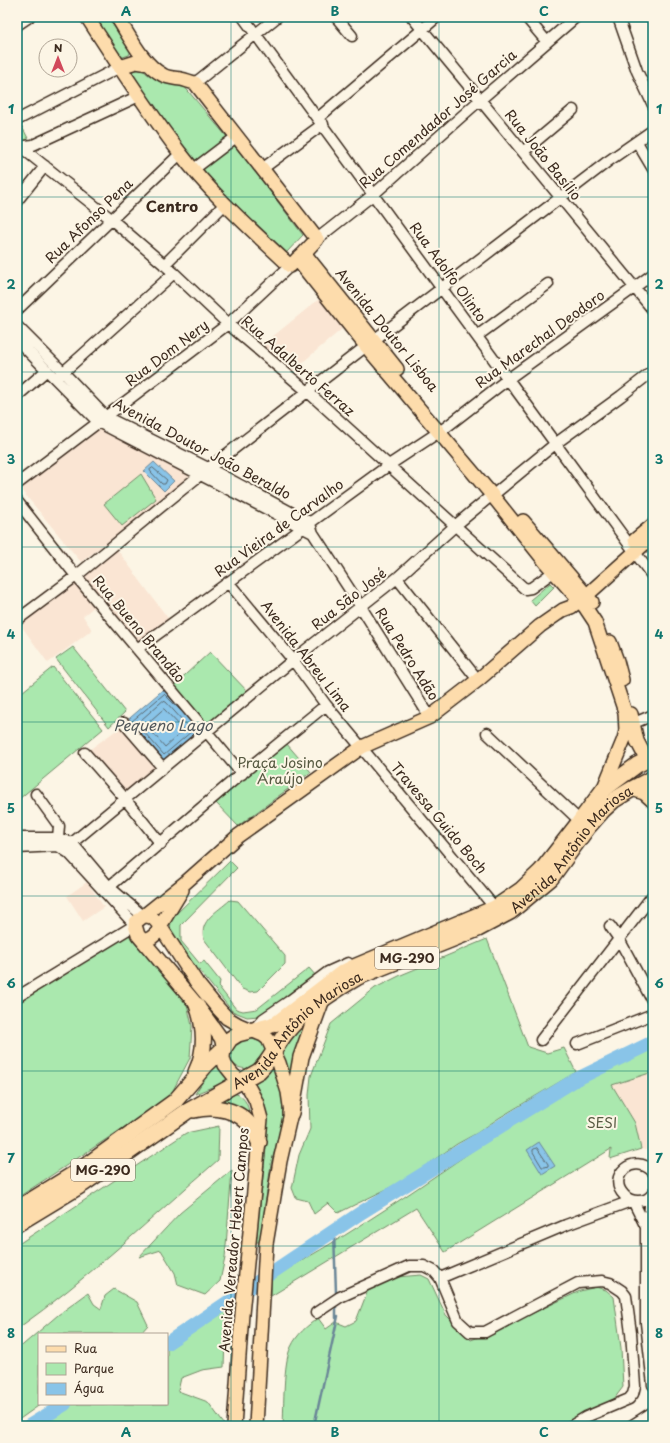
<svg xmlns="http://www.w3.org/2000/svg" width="670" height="1443" font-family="'Playpen Sans',sans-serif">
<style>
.built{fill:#fae5d3}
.green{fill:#aae8ae;stroke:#728966}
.water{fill:#89c4e8;stroke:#6a8697}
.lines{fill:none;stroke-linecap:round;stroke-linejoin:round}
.shore{stroke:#5a686f;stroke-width:1}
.stream{stroke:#6a8697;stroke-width:2.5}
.river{stroke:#89c4e8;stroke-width:14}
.minor-casing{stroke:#3b2a1e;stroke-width:13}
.major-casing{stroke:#3b2a1e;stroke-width:16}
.highway-casing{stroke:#3b2a1e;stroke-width:18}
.minor{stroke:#fcf5e5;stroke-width:10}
.major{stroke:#fddcac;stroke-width:13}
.highway{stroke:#fddcac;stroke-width:15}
.grid{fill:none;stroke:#0f766e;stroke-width:1;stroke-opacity:0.55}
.labels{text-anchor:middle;stroke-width:4;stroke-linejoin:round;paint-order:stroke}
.shield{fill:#fcf5e5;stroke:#75675a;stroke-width:1}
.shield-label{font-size:13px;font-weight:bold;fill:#3b2a1e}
.street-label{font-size:14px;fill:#3b2a1e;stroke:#fcf5e5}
.park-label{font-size:14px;fill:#575a42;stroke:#fcf5e5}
.neighbourhood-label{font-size:15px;font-weight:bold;fill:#3b2a1e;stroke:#fcf5e5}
.water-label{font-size:15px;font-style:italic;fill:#52585b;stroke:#fcf5e5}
.neatline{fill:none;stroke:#0f766e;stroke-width:1.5}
.grid-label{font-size:13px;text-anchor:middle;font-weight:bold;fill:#0f766e}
</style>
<rect width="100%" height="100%" fill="#fcf5e5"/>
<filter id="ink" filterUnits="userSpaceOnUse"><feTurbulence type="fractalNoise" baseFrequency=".025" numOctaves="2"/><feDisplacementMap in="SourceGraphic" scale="8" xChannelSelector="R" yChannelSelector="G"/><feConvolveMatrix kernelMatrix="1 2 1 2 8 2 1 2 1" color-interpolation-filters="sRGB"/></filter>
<g filter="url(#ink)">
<path class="built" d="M 319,299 L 343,328 L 290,373 L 261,346 Z
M 101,426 L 193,474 L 193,478 L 143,516 L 81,562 L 18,486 Z
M 116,548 L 170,621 L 137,643 L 84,577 Z
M 77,581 L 96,605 L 83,616 L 92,630 L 48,663 L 20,624 Z
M 122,726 L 158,768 L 125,799 L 85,753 Z
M 87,882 L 104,907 L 83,921 L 67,896 Z
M 653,1072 L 653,1152 L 641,1149 L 635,1123 L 612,1085 Z"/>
<path class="green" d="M 91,17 L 111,17 L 132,49 L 129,55 L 123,57 L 116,56 Z
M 135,68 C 146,70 143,72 152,77 C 161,82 173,83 183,85 L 243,156 L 303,235 L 286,253 C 262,229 235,207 213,182 C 184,149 157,114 133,77 L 132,72 Z
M 19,121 L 30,142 L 26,144 L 17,134 L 17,123 Z
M 141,474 L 156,499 L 122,526 L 104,504 Z
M 550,583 L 554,587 L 535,606 L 530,600 Z
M 73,647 L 125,712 L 109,727 L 56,659 Z
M 210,652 L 249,693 L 207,729 L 173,686 Z
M 53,667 L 103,729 L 19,799 L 17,796 L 17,696 Z
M 286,743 L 311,772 L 238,826 L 215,802 Z
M 230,861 L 237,868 L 181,925 L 181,941 L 200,964 L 204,961 L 220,981 L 219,987 L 236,1009 L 243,1011 L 257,1009 L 309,968 L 316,976 L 259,1016 L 247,1017 L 232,1011 L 170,934 L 171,919 Z
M 230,900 L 238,901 L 285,956 L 285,964 L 258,991 L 250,992 L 242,989 L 204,939 C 199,920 217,912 230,900 Z
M 128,933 L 132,940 L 170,982 L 187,1004 L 192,1026 L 190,1058 L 171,1094 L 146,1113 L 17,1198 L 17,1003 Z
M 487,939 L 528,1047 L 547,1053 L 564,1048 L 576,1072 L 499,1118 L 477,1133 L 457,1144 L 403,1181 L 338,1213 L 328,1203 L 314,1214 L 308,1201 L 296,1198 L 292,1188 L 299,1155 L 310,1129 L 309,1095 L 311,1076 L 331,1024 L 375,988 L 401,975 Z
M 315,1010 C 302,1037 293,1054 290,1085 L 278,1054 Z
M 246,1035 L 261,1038 L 266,1050 C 255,1084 218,1064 232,1047 C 235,1042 242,1038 246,1035 Z
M 653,1048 L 653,1072 L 612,1085 L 635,1123 L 641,1149 L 610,1159 L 611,1149 L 445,1252 L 416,1208 L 271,1296 L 271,1279 C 304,1259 337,1241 369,1220 C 462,1161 550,1090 653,1048 Z
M 216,1060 L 221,1071 L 229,1080 L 195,1094 Z
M 274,1065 L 286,1110 L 271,1164 L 260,1242 L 256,1242 L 266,1148 L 267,1125 L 253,1085 L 267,1074 Z
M 234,1093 C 247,1097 249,1108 250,1120 L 211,1104 Z
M 219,1126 L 218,1160 C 152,1217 88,1279 17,1329 L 17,1245 L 186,1133 Z
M 232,1170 L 225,1258 L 220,1281 L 205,1295 L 178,1285 L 175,1273 L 161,1250 L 139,1257 L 180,1213 Z
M 421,1275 L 429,1279 L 446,1315 L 471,1340 L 495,1331 L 580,1291 L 596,1287 L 606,1290 L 614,1297 L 621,1348 L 623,1387 L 614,1399 L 583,1415 L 555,1426 L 283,1426 C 284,1407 283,1362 291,1347 C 297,1334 307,1326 318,1318 L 326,1329 L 336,1322 L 346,1326 L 356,1321 L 368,1290 L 397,1277 Z
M 114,1289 L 137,1302 L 148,1325 L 140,1334 L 39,1334 L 39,1404 L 41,1404 L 17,1421 L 17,1350 L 58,1315 L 88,1293 L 94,1304 L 101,1309 L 105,1296 Z
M 226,1311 L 224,1367 L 202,1370 L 181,1378 L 178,1391 L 208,1402 L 224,1424 L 223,1426 L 32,1426 L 71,1404 L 167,1404 L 167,1348 Z"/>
<path class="water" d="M 154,462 L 174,481 L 164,491 L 144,471 Z
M 165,688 L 206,732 L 163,768 L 124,723 Z
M 539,1142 L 555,1166 L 542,1174 L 527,1150 Z"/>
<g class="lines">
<path class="shore" d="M 153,468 L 167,480 L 165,484 L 162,484 L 151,472 L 150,470 Z
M 163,701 L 166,702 L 192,731 L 164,755 L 137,724 Z
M 164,709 L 184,730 L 165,747 L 146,725 Z
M 131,722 L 164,694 L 181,711
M 537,1148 L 548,1164 L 548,1166 L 545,1167 L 542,1167 L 533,1152 L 533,1150 Z"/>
<path class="stream" d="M 334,1232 L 336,1293
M 336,1307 L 336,1318
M 314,1426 L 338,1316"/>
<path class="river" d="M 167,1343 L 362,1212 L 575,1080 L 653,1042
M 29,1426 L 65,1404"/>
<g class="minor-casing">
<path id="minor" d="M 243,17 L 653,577
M 336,17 L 352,36
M 412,17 L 653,310
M 526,17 L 547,42
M 618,17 L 637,71 L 653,105
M 17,25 L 29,17
M 195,83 L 277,17
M 318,118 L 437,17
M 17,120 L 120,67
M 637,142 L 653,169
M 17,144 L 111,219 L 174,273 L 228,324 L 308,392 L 525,589 L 531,588 L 559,568
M 17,147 L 33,145 L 139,96
M 523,152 L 573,110
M 194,169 L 236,137
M 262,169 L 323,124
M 17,201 L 45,166
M 317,239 L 374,194 L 480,100 L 576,17
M 164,265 L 225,204
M 17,310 L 180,154
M 17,326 L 64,373 L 106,417 L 210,469 L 311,523
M 477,336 L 548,284
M 17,340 L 98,422 L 313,533
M 59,376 L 174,273
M 17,396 L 47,370
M 17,484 L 228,324 L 290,266
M 498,491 L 555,444 L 621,396 L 653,371
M 17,501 L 76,576 L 242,774
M 311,527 L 313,533 L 361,607 L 430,717
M 397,578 L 478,680
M 228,582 L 293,660 L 326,705 L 495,908
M 17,620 L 76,576 L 200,475 L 374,340 L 607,162 L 653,130
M 137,649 L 389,465 L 445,428 L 508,379 L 653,274
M 124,723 L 163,768
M 634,723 L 653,715
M 487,733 L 580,821
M 85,753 L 121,794 L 161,844
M 36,794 L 59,826 L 58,838
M 17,838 L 58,838 L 72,843 L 109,887 L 143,916
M 72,843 L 293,660 L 397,578 L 456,525 L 492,495
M 17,848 L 58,846 L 69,853 L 135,925 L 17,997
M 109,887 L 235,779 L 326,705
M 610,926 L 619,939 L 653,1002
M 253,1030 L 263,1019 L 288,1002 L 328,972 L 348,963
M 541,1040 L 653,895
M 577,1044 L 653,1014
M 653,1172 C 634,1151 606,1177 624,1195 C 627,1199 632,1201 638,1201 C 644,1201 650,1198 653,1193
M 651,1196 L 649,1216 L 646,1227 L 646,1323 L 653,1385
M 633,1201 L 646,1227
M 440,1278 L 566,1225 L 631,1201
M 316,1313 L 340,1297 L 409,1266 L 424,1266 L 434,1271 L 440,1278 L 458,1321 L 470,1332 L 485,1332 L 578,1283 L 602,1281 L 610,1283 L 622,1291 L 626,1296 L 631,1333 L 635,1386 L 633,1394 L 629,1399 L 586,1417 L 571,1426
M 631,1426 L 653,1412"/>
</g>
<g class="major-casing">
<path id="major" d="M 87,17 C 117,63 146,109 180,153 C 212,195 252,230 290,266 L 304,253 L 317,239 L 195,83 C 190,82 186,80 181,79 C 174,78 168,78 163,75 C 143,65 129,35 117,17
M 120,67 L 136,62 L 149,64
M 304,253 L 397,369
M 297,259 L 366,346 L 492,495 L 547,564 L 585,607 L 595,622 L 625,712 L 626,731 L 624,739 L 603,790
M 523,521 L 592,602
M 635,540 L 653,525
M 610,642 L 617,661 L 622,680
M 631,714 L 637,741 L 647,760
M 632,789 L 644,793 L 653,801
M 143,916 C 152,915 155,920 160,926 L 197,983 L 215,1005 L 227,1018 L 239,1025 L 263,1035 L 268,1039 L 279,1063 L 288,1092 L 291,1113 L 280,1161 L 266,1244 L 256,1426
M 144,941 L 151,938 L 157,933 L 160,926 L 182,890
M 234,1426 L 242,1314 L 261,1119 L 256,1101 L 249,1088 L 233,1075 L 225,1065 L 223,1058 L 224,1048 L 221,1038 L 197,1005 L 138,935 L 135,925 L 136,922 L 186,882 L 238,836 L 362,747 L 430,717 L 478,680 L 540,626 L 563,610 L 571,607 L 587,595 L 653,536"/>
</g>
<g class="highway-casing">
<g id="highway">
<path d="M 196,1072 C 206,1051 205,1027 197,1005"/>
<path d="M 194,1110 C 214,1105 240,1109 252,1128 C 255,1132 257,1137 259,1142"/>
<path d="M 291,1113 L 301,1057 L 321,1002"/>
<path d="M 17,1209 L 77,1172 L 175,1101 L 206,1065 L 224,1048 L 230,1039 L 238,1034 L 269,1026 L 277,1023 L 342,973 L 354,967 L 495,908 L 521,890 L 541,871 L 580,821 L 603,790 L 637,765 L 653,757"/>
<path id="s1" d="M 17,1224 L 83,1184 L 186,1112 L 259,1071 C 271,1060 276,1045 286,1033 C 304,1010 332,992 358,977 L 478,929 L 510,912 L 551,878 L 588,827 L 603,810 L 614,800 L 632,789 L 653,778"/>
</g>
</g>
<use href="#minor" class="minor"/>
<use href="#major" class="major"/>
<use href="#highway" class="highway"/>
</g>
</g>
<path class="grid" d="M 231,17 L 231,1426M 439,17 L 439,1426M 17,197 L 653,197M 17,372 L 653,372M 17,547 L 653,547M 17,722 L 653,722M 17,896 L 653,896M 17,1071 L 653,1071M 17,1246 L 653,1246"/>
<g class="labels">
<g class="shield">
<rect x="375" y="947" width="64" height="22" rx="3"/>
<rect x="71" y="1159" width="64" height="22" rx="3"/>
</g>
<g class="shield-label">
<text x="407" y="963">MG-290</text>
<text x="103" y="1175">MG-290</text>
</g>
<g class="street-label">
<text transform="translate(438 119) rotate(-41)" y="5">Rua Comendador José Garcia</text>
<text transform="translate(543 155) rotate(51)" y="5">Rua João Basílio</text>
<text transform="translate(89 221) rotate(-44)" y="5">Rua Afonso Pena</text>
<text transform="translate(448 272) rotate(54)" y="5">Rua Adolfo Olinto</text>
<text transform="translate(387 330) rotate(51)" y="5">Avenida Doutor Lisboa</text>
<text transform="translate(540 339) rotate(-36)" y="5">Rua Marechal Deodoro</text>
<text transform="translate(167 353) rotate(-37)" y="5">Rua Dom Nery</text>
<text transform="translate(298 366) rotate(41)" y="5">Rua Adalberto Ferraz</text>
<text transform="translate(202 449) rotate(28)" y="5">Avenida Doutor João Beraldo</text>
<text transform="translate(279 528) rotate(-36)" y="5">Rua Vieira de Carvalho</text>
<text transform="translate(349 599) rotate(-38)" y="5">Rua São José</text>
<text transform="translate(139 629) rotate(50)" y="5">Rua Bueno Brandão</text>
<text transform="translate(407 654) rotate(58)" y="5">Rua Pedro Adão</text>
<text transform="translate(306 656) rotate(52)" y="5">Avenida Abreu Lima</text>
<text transform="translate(439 818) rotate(50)" y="5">Travessa Guido Boch</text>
<text dy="5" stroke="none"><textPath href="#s1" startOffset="679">Avenida Antônio Mariosa</textPath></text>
<text dy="5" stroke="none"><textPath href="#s1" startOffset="343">Avenida Antônio Mariosa</textPath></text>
<text transform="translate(234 1240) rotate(-85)" y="5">Avenida Vereador Hebert Campos</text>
</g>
<g class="park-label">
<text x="280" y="768">Praça Josino<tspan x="280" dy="16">Araújo</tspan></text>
<text x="602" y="1128">SESI</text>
</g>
<g class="neighbourhood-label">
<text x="172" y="212">Centro</text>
</g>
<g class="water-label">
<text x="163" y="731">Pequeno Lago</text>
</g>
</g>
<rect width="670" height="1443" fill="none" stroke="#fcf5e5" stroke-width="44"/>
<rect x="38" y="1333" width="130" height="72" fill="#fcf5e5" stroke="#afa495"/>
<rect x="46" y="1346" width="20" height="6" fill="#fddcac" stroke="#afa495"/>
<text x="74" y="1353" font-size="12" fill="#3b2a1e">Rua</text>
<rect x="46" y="1363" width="20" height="12" fill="#aae8ae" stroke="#afa495"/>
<text x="74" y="1373" font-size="12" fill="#3b2a1e">Parque</text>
<rect x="46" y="1383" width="20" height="12" fill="#89c4e8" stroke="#afa495"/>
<text x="74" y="1393" font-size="12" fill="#3b2a1e">Água</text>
<g transform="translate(58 58)"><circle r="19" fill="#fcf5e5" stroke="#afa495"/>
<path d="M0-3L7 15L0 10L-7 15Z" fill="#d1495b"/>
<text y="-6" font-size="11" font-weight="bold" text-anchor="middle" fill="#3b2a1e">N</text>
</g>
<rect x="22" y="22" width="626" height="1399" class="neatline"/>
<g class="grid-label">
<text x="126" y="16">A</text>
<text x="335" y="16">B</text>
<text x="544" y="16">C</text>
<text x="11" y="114">1</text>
<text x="659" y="114">1</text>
<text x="11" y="289">2</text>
<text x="659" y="289">2</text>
<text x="11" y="464">3</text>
<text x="659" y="464">3</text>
<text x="11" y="639">4</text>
<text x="659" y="639">4</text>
<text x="11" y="813">5</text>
<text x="659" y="813">5</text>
<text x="11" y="988">6</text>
<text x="659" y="988">6</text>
<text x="11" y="1163">7</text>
<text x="659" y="1163">7</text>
<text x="11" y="1338">8</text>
<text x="659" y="1338">8</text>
<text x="126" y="1437">A</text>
<text x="335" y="1437">B</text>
<text x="544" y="1437">C</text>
</g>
</svg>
